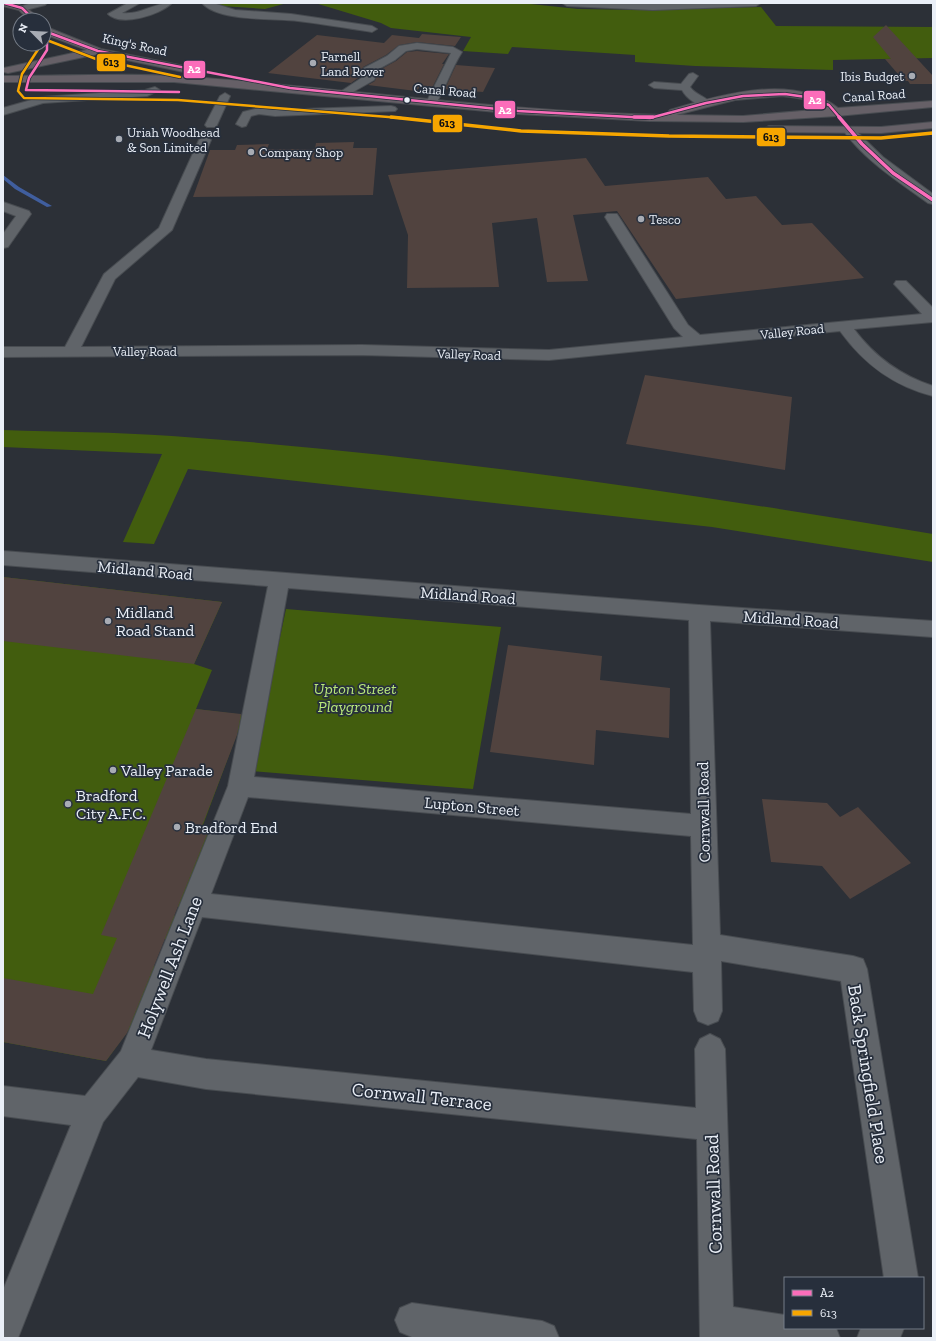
<svg xmlns="http://www.w3.org/2000/svg" width="936" height="1341" font-family="'Zilla Slab',serif">
<style>
.green{fill:#425d0e}
.lines{fill:none;stroke-linecap:round;stroke-linejoin:round}
.stream{fill:#405e9e;fill-rule:evenodd}
.building{fill:#51433f}
.minor-casing{stroke:#484c51;stroke-width:2}
.major-casing{stroke:#484c51;stroke-width:2}
.minor{fill:#606469;fill-rule:evenodd}
.major{fill:#666067;fill-rule:evenodd}
.bus-1-far1-casing{stroke:#272f3c;stroke-width:4}
.bus-1-casing{stroke:#272f3c;stroke-width:5}
.bus-2-far1-casing{stroke:#272f3c;stroke-width:4}
.bus-2-casing{stroke:#272f3c;stroke-width:5}
.bus-1-far1{stroke:#fb6dba;stroke-width:2.5}
.bus-1{stroke:#fb6dba;stroke-width:3.5}
.bus-2-far1{stroke:#f7a600;stroke-width:2.5}
.bus-2{stroke:#f7a600;stroke-width:3.5}
.poi-dot{fill:#a8acb4;stroke:#272f3c;stroke-width:1.5}
.bus-dot{fill:#eaeff7;stroke:#272f3c;stroke-width:1.5}
.labels{text-anchor:middle;stroke-width:3.5;stroke-linejoin:round;paint-order:stroke}
.far-street-label{font-size:13px;fill:#eaeff7;stroke:#272f3c}
.far-poi-label{font-size:13px;fill:#eaeff7;stroke:#272f3c;text-anchor:start}
.street-label{font-size:16px;fill:#eaeff7;stroke:#272f3c}
.poi-label{font-size:16px;fill:#eaeff7;stroke:#272f3c;text-anchor:start}
.park-label{font-size:16px;font-style:italic;fill:#b9e87a;stroke:#272f3c}
.near-street-label{font-size:19px;fill:#eaeff7;stroke:#272f3c}
.line-badge{stroke:#272f3c;stroke-width:1.5}
.badge-label{font-size:11px;text-anchor:middle;font-weight:bold;fill:#fff}
.pale-badge-label{font-size:11px;text-anchor:middle;font-weight:bold;fill:#111}
</style>
<rect width="100%" height="100%" fill="#2c3037"/>
<path class="green" d="M 218,3 L 287,3 L 265,9 L 222,6 Z
M 315,3 L 521,3 L 578,9 L 634,10 L 761,7 L 776,26 L 933,27 L 933,58 L 833,60 L 833,70 L 695,66 L 635,62 L 635,55 L 512,47 L 508,54 L 463,51 L 471,37 L 391,28 L 381,23 Z
M 3,430 C 59,432 116,432 172,436 C 428,454 681,492 933,534 L 933,562 L 712,527 L 188,469 L 154,544 L 123,542 L 162,454 L 3,447 Z
M 3,577 L 222,602 L 194,664 L 212,670 L 196,709 L 244,715 L 203,825 L 212,827 L 182,907 L 172,906 L 169,915 L 180,916 L 171,940 L 159,938 L 149,965 L 157,966 L 135,1021 L 106,1061 L 3,1042 Z
M 286,609 L 501,627 L 473,789 L 252,771 Z"/>
<g class="lines">
<path class="stream" d="M 3,175 L 19,187 L 52,206 L 47,207 L 15,189 L 3,179 Z"/>
</g>
<path class="building" d="M 886,25 L 933,76 L 933,84 L 910,84 L 908,81 L 904,81 L 885,59 L 891,59 L 873,37 Z
M 422,34 L 461,37 L 455,46 L 417,42 L 399,45 L 386,55 L 363,67 L 361,76 L 351,83 L 268,73 L 317,35 L 384,43 L 392,35 L 419,38 Z
M 417,51 L 449,54 L 442,64 L 444,64 L 432,88 L 420,87 L 416,91 L 368,85 L 375,81 L 376,77 L 374,73 L 396,61 L 407,52 Z
M 456,65 L 495,68 L 483,92 L 445,89 Z
M 354,142 L 353,148 L 377,148 L 373,195 L 193,197 L 210,150 L 235,150 L 237,145 L 269,144 L 267,149 L 315,149 L 316,143 Z
M 586,158 L 605,186 L 708,177 L 726,199 L 756,196 L 782,225 L 812,223 L 864,278 L 676,299 L 617,211 L 573,215 L 588,281 L 547,282 L 537,218 L 492,223 L 499,287 L 407,288 L 408,235 L 388,175 Z
M 645,375 L 792,397 L 785,470 L 626,444 Z
M 3,577 L 222,602 L 194,664 L 3,641 Z
M 508,645 L 602,656 L 600,680 L 670,688 L 669,738 L 596,730 L 594,765 L 490,752 Z
M 196,709 L 241,714 L 237,735 L 202,826 L 210,827 L 127,1033 L 106,1061 L 3,1042 L 3,978 L 93,994 L 117,938 L 101,935 Z
M 762,799 L 827,803 L 840,817 L 858,807 L 911,863 L 850,899 L 822,866 L 771,862 Z"/>
<g class="lines">
<g class="minor-casing">
<path id="minor" d="M 31,3 L 47,3 L 45,5 L 22,11 L 17,8 Z
M 128,3 L 140,3 L 122,13 C 141,15 153,3 172,3 C 160,15 121,27 108,14 Z
M 202,3 L 213,3 L 235,10 L 291,14 L 372,26 L 377,29 L 372,32 C 347,28 323,24 298,21 C 274,18 219,22 202,3 Z
M 562,3 L 761,3 L 756,6 L 653,10 L 567,6 Z
M 417,43 L 453,47 L 462,52 C 451,69 446,88 435,105 L 427,105 L 426,103 L 451,53 L 417,49 L 406,51 L 395,60 L 373,72 L 372,74 L 375,78 L 374,80 L 346,96 L 338,96 L 337,94 L 363,77 L 362,75 L 364,68 L 387,56 L 399,46 Z
M 693,73 L 698,76 L 690,87 C 696,95 705,96 711,103 L 710,105 C 699,108 687,99 682,90 L 654,88 L 649,85 L 654,82 L 681,84 L 689,74 Z
M 155,87 L 160,90 L 147,96 L 43,103 L 3,115 L 3,108 L 42,97 L 145,90 Z
M 225,93 L 230,96 L 217,125 L 215,127 L 207,127 L 205,125 L 220,96 Z
M 391,106 L 395,107 L 397,109 L 395,111 L 275,116 L 259,114 L 251,116 L 246,126 L 242,127 L 236,124 L 243,112 L 259,108 L 275,110 Z
M 849,127 L 853,128 L 883,157 L 933,194 L 933,204 L 928,203 C 899,182 864,160 843,130 Z
M 205,136 L 211,140 L 172,230 L 115,279 L 81,347 L 362,345 L 549,350 L 683,337 L 674,328 L 605,217 L 607,214 L 617,214 L 619,217 L 688,325 L 700,335 L 922,314 L 894,284 L 896,281 L 906,281 L 933,308 L 933,322 L 854,329 C 875,357 900,375 933,386 L 933,396 C 893,386 864,364 840,331 L 549,360 L 362,355 L 3,357 L 3,347 L 65,347 L 104,274 L 159,228 L 199,140 Z
M 3,202 L 29,211 L 31,214 L 8,247 L 3,248 L 3,234 L 16,216 L 3,211 Z
M 3,551 L 699,605 L 933,621 L 933,637 L 710,621 L 720,935 L 853,956 L 863,959 L 867,969 L 918,1278 L 884,1278 L 841,981 L 721,961 L 722,1011 L 718,1021 L 708,1025 L 698,1021 L 694,1011 L 693,972 L 202,917 L 151,1050 L 206,1059 L 696,1108 L 695,1049 L 700,1039 L 710,1034 L 720,1039 L 725,1049 L 733,1307 L 785,1315 L 785,1328 L 836,1328 L 840,1338 L 700,1338 L 697,1139 L 206,1089 L 138,1077 L 103,1122 L 18,1338 L 3,1338 L 3,1290 L 71,1125 L 3,1116 L 3,1086 L 85,1096 L 121,1051 L 228,786 L 268,586 L 3,565 ZM 288,588 L 689,620 L 691,814 L 254,777 ZM 248,797 L 691,836 L 693,945 L 211,894 Z
M 412,1303 L 542,1321 L 554,1326 L 559,1338 L 412,1337 L 400,1332 L 395,1320 L 400,1308 Z
M 861,1328 L 904,1328 L 900,1338 L 857,1338 Z"/>
</g>
<g class="major-casing">
<path id="major" d="M 3,3 C 19,3 29,7 39,20 L 29,20 L 19,10 L 3,6 Z
M 44,26 L 101,49 L 184,66 L 189,69 L 184,72 L 98,54 L 8,73 L 4,72 L 4,68 L 87,50 L 44,34 Z
M 3,76 C 70,76 138,72 205,78 C 361,90 516,113 672,115 L 668,112 L 670,110 C 719,95 793,73 838,108 L 933,101 L 933,107 L 837,116 L 743,122 L 650,121 L 518,114 L 174,82 L 3,82 ZM 782,96 C 798,98 813,99 825,109 L 743,116 L 676,115 L 735,100 Z
M 933,122 L 933,128 L 881,133 L 769,132 L 763,129 L 769,126 L 881,127 Z"/>
</g>
<use href="#minor" class="minor"/>
<use href="#major" class="major"/>
<g class="bus-1-far1-casing">
<path id="bus-1-far1" d="M 4,3 L 22,8 L 34,20
M 44,29 L 47,32 L 98,51 L 290,88 L 518,111 L 650,118 L 706,103 L 743,96 L 785,94 L 806,97 L 829,105 L 840,118
M 44,29 L 47,32 L 47,50 L 29,78 L 26,90 L 179,92"/>
</g>
<g class="bus-1-casing">
<path id="bus-1" d="M 634,117 L 653,117
M 839,117 L 862,144 L 893,173 L 933,200"/>
</g>
<g class="bus-2-far1-casing">
<path id="bus-2-far1" d="M 44,39 L 96,59 L 180,77
M 39,44 L 39,48 L 22,74 L 18,91 L 24,98 L 178,100 L 401,118"/>
</g>
<g class="bus-2-casing">
<path id="bus-2" d="M 391,117 L 521,131 L 669,136 L 881,138 L 933,133"/>
</g>
<use href="#bus-1-far1" class="bus-1-far1"/>
<use href="#bus-1" class="bus-1"/>
<use href="#bus-2-far1" class="bus-2-far1"/>
<use href="#bus-2" class="bus-2"/>
</g>
<g class="poi-dot">
<circle cx="313" cy="63" r="4"/>
<circle cx="912" cy="76" r="4"/>
<circle cx="119" cy="139" r="4"/>
<circle cx="251" cy="152" r="4"/>
<circle cx="641" cy="219" r="4"/>
<circle cx="108" cy="621" r="4"/>
<circle cx="113" cy="770" r="4"/>
<circle cx="68" cy="804" r="4"/>
<circle cx="177" cy="827" r="4"/>
</g>
<circle class="bus-dot" cx="407" cy="100" r="3.5"/>
<g class="labels">
<g class="far-street-label">
<text transform="translate(135 44) rotate(12)" y="5">King's Road</text>
<text transform="translate(445 90) rotate(5)" y="5">Canal Road</text>
<text transform="translate(874 95) rotate(-4)" y="5">Canal Road</text>
<text transform="translate(792 331) rotate(-6)" y="5">Valley Road</text>
<text x="145" y="356">Valley Road</text>
<text transform="translate(469 354) rotate(2)" y="5">Valley Road</text>
</g>
<g class="far-poi-label">
<text x="321" y="61">Farnell<tspan x="321" dy="15">Land Rover</tspan></text>
<text x="904" y="81" text-anchor="end">Ibis Budget</text>
<text x="127" y="137">Uriah Woodhead<tspan x="127" dy="15">&amp; Son Limited</tspan></text>
<text x="259" y="157">Company Shop</text>
<text x="649" y="224">Tesco</text>
</g>
<g class="street-label">
<text transform="translate(145 570) rotate(5)" y="6">Midland Road</text>
<text transform="translate(468 595) rotate(4)" y="6">Midland Road</text>
<text transform="translate(791 619) rotate(4)" y="6">Midland Road</text>
<text transform="translate(472 806) rotate(5)" y="6">Lupton Street</text>
<text transform="translate(703 812) rotate(-91)" y="6">Cornwall Road</text>
</g>
<g class="poi-label">
<text x="116" y="618">Midland<tspan x="116" dy="18">Road Stand</tspan></text>
<text x="121" y="776">Valley Parade</text>
<text x="76" y="801">Bradford<tspan x="76" dy="18">City A.F.C.</tspan></text>
<text x="185" y="833">Bradford End</text>
</g>
<g class="park-label">
<text x="355" y="694">Upton Street<tspan x="355" dy="18">Playground</tspan></text>
</g>
<g class="near-street-label">
<text transform="translate(169 967) rotate(-69)" y="7">Holywell Ash Lane</text>
<text transform="translate(869 1074) rotate(81)" y="7">Back Springfield Place</text>
<text transform="translate(422 1096) rotate(6)" y="7">Cornwall Terrace</text>
<text transform="translate(713 1194) rotate(-92)" y="7">Cornwall Road</text>
</g>
</g>
<g class="line-badge">
<rect x="96" y="53" width="30" height="19" rx="4" fill="#f7a600"/>
<rect x="183" y="60" width="23" height="19" rx="4" fill="#fb6dba"/>
<rect x="803" y="90" width="23" height="20" rx="4" fill="#fb6dba"/>
<rect x="494" y="100" width="22" height="19" rx="4" fill="#fb6dba"/>
<rect x="432" y="114" width="31" height="19" rx="4" fill="#f7a600"/>
<rect x="756" y="127" width="30" height="20" rx="4" fill="#f7a600"/>
</g>
<g class="badge-label">
<text x="194" y="73">A2</text>
<text x="815" y="104">A2</text>
<text x="505" y="114">A2</text>
</g>
<g class="pale-badge-label">
<text x="111" y="66">613</text>
<text x="447" y="127">613</text>
<text x="771" y="141">613</text>
</g>
<rect width="936" height="1341" fill="none" stroke="#eaeff7" stroke-width="8"/>
<rect x="784" y="1277" width="140" height="52" fill="#272f3c" stroke="#757c87"/>
<rect x="792" y="1290" width="20" height="6" fill="#fb6dba" stroke="#757c87"/>
<text x="820" y="1297" font-size="12" fill="#eaeff7">A2</text>
<rect x="792" y="1310" width="20" height="6" fill="#f7a600" stroke="#757c87"/>
<text x="820" y="1317" font-size="12" fill="#eaeff7">613</text>
<g transform="translate(32 32) rotate(294)"><circle r="19" fill="#272f3c" stroke="#757c87"/>
<path d="M0-3L7 15L0 10L-7 15Z" fill="#a8acb4"/>
<text y="-6" font-size="11" font-weight="bold" text-anchor="middle" fill="#eaeff7">N</text>
</g>
</svg>
